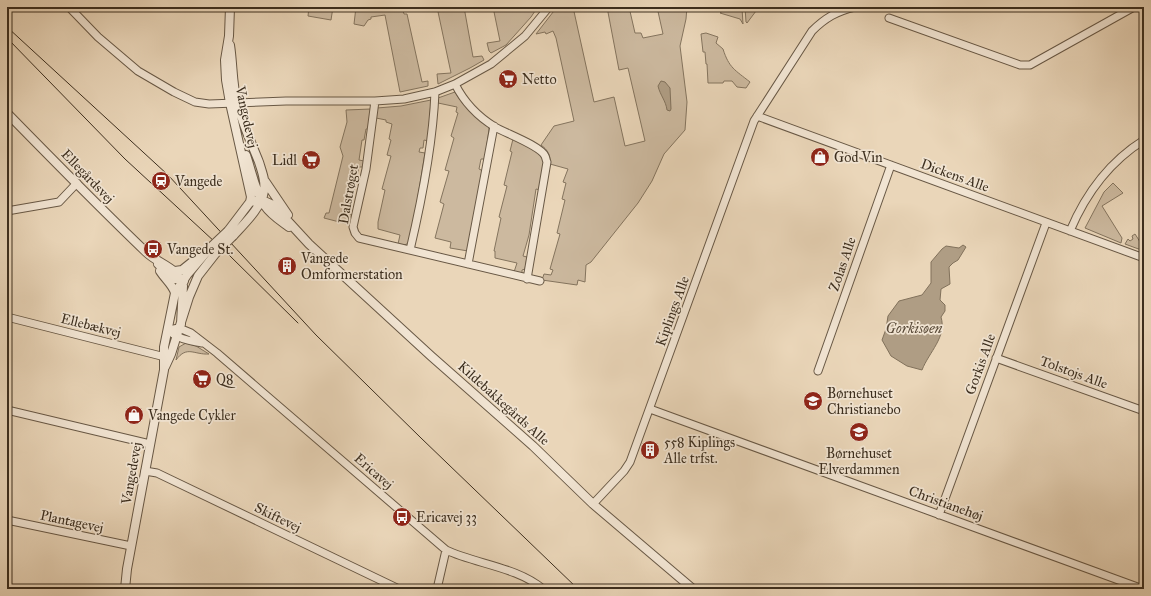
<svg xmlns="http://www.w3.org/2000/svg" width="1151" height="596" font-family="'IM FELL Great Primer',serif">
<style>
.green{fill:#ccb99f;stroke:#84745e}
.water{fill:#af9d84;stroke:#81715b}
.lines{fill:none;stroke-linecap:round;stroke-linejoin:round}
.minor-casing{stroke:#685845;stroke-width:9}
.tertiary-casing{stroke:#685845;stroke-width:10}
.minor{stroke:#f1e4d2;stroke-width:7}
.tertiary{stroke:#f1e4d2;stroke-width:8}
.tram{stroke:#3c2e1e;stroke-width:1}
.tertiary-bridge-casing{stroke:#685845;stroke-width:10;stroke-linecap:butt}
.tertiary-bridge{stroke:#f1e4d2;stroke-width:8}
.labels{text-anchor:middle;stroke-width:3.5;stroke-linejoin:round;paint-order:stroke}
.poi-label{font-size:14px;fill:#3c2e1e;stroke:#f1e4d2;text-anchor:start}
.street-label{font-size:14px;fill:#3c2e1e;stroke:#f1e4d2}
.water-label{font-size:15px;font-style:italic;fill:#594a38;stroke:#f1e4d2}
</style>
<rect width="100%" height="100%" fill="#ead6b9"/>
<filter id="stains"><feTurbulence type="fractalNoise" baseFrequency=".005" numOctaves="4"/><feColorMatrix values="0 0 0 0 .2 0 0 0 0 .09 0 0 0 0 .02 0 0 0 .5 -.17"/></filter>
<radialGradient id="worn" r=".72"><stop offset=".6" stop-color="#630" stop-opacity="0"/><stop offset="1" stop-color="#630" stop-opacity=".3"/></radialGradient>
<path class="green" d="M 309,7 L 333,7 L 331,20 L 308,16 Z
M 356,7 L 402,7 L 404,14 L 407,14 L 422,82 L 428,81 L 428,86 L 400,92 L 385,15 L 371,17 L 371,19 L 368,20 L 364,26 L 354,24 Z
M 437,7 L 464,7 L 473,57 L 482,56 L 484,60 L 470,68 L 438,84 L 437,74 L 451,73 Z
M 493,7 L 536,7 L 537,8 L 531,17 L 506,45 L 491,53 L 489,51 L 487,43 L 500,41 Z
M 557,7 L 573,7 L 594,102 L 614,97 L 625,146 L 645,141 L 628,68 L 619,70 L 607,7 L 629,7 L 635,33 L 641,33 L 643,38 L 663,34 L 657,7 L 687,7 L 686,19 L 680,46 L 687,102 L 685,130 L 664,154 L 652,181 L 638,203 L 591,262 L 586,265 L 585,282 L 578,280 L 577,285 L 542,280 L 544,274 L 551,275 L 553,270 L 550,269 L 560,234 L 557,233 L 565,200 L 562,199 L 566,183 L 563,182 L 568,169 L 550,164 C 551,156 548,150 541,145 L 554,126 L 574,121 L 556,38 L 553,31 L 546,34 L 545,32 L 536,34 Z
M 728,7 L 742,8 L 743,24 L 740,19 L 720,13 Z
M 745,7 L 759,7 L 747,23 L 746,22 Z
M 706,33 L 718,37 L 716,43 L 723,49 C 729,68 735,70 750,82 L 746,88 L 737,87 L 732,81 L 724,81 L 723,83 L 708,83 L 707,64 L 706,64 L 705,52 L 703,52 L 701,34 Z
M 455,92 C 463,106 475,117 488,126 L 489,129 L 485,159 L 481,159 L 479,169 L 483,171 L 468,251 L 450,248 L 451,242 L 435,238 L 444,204 L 440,202 L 449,171 L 445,170 L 454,138 L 451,136 L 458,113 L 456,112 L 457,107 L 438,103 L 438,98 Z
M 431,100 L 428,141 L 424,140 L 423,148 L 420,148 L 419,152 L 425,153 L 417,202 L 409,242 C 405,246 403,245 398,244 L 400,235 L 378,229 L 378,222 L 385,190 L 382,189 L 391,156 L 387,155 L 391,140 L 389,139 L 392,124 L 386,122 L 386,120 L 376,118 L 377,108 L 401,106 Z
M 371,109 L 369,129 L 366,129 L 364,140 L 362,140 L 359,160 L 364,161 L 363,167 L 359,167 L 349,214 L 353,215 L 351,225 L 324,218 L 326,213 L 329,213 L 343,156 L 340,147 L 347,122 L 346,110 Z
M 513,139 L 540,153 L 544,161 L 540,190 L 536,189 L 529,235 L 523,256 L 527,257 L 525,269 L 522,270 L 522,274 L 514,272 L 517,263 L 495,258 L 495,251 L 494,251 L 501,218 L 499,217 L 507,186 L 504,185 L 512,152 L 510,151 Z
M 1113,183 L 1123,193 L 1102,206 L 1122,238 L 1121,243 L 1085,228 L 1104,192 Z
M 1135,234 L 1144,248 L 1144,251 L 1125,244 L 1128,239 L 1130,241 L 1133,239 L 1132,236 Z
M 186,343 L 196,346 L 209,354 C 194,355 187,345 176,360 L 179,347 Z"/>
<path class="water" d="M 661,81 L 665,82 L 670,88 L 671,109 L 670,111 L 667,110 C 666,101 660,95 658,86 Z
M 963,245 L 966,247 L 958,260 L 953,263 L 949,267 L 950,284 L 941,289 L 940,300 L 945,305 L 945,311 L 941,317 C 947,337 929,352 922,370 L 907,366 L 891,356 L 882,340 L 886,329 L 888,316 L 899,301 L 922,295 L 931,283 L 931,262 L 942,249 L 946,246 L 959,248 Z"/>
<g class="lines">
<g class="minor-casing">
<path id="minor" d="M 69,7 L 98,37 L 138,71 L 174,92 L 195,102 L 209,104 L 286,101 L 375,101 L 404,99 L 435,92 L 455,84 L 491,64 L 525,36 L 549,7
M 889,18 L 1020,65 L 1030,65 L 1134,7
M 455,84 C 464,102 477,116 495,127 C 505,133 541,146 545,156 C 546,158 546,160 547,162 L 527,279
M 375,101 L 366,169 L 353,227 L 355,233 L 359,238 L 540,281
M 757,116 L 1144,258
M 7,211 L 59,202 L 77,183
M 1070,231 C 1086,193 1109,162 1144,140
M 410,250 C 422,199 433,145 435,92
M 468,264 L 494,126
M 7,317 L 169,358
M 168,330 L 179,328 L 191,333 L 217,353 L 446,550 C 476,564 517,567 543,589
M 173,334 C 181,340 192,341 202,343
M 996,358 L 1144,411
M 818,371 L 891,165
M 650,409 L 1143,589
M 7,410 L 150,444
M 145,471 L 157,473 L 399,589
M 593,504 L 624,471 L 630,462 L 754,121 L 812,31 C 825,18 837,11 855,7
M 939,515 L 1046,223
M 7,520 L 131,546
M 437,589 L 446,550"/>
</g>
<g class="tertiary-casing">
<path id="tertiary" d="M 230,45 C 233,64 232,83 237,102 C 242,123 251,142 259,162 C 262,172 266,181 264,191 C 262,207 244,224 233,236
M 7,113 C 53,160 99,207 146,252 C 158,264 180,268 183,286 L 181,324
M 246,155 C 252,172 255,192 265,206 C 271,215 281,221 289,227
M 265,181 L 288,215
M 250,202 L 262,200 L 273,205 L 309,244 L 431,356 L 533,446 L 593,504 L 693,589
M 228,231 L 250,202 L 251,197 L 230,103 L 226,80 L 225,60 L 229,36 L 230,7
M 158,264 L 172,278 L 184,281
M 160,271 C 165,279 173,285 175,293
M 175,271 L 182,270 L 197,258
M 165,367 L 171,354 L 189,297 L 198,276 L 216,253
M 125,589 L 127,569 L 164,370 L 164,347 L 175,293 L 187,275 L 210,248"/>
</g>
<use href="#minor" class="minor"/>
<use href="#tertiary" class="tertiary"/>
<path class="tram" d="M 7,27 L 168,175 L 316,335 L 421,438 L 578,589
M 7,38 L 125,159 L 229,255 L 298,323"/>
<g class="tertiary-bridge-casing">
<path id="tertiary-bridge" d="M 210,248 L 228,231
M 216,253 L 233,236"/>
</g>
<use href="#tertiary-bridge" class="tertiary-bridge"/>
</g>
<defs>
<g id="supermarket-disc" transform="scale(1)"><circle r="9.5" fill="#8f2418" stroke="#f1e4d2"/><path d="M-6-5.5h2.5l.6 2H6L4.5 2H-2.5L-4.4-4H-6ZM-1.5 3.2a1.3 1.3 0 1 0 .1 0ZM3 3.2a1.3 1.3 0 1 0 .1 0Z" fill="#fff"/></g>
<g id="shop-disc" transform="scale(1)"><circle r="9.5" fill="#8f2418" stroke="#f1e4d2"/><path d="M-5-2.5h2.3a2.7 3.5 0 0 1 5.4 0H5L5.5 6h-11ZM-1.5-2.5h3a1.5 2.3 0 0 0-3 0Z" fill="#fff"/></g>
<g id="station-disc" transform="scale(1)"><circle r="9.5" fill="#8f2418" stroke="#f1e4d2"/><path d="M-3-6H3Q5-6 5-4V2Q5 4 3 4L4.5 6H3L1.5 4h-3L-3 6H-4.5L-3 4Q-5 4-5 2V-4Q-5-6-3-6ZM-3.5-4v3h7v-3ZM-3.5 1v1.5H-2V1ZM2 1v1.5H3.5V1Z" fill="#fff"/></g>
<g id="bus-disc" transform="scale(1)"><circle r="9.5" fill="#8f2418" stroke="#f1e4d2"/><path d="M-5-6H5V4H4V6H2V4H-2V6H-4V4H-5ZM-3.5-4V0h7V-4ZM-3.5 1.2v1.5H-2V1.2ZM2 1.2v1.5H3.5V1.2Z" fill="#fff"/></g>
<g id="building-disc" transform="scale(1)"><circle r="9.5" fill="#8f2418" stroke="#f1e4d2"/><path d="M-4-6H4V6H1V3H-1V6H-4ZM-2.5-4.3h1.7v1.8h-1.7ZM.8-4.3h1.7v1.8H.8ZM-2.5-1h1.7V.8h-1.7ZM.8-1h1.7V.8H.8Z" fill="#fff"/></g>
<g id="school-disc" transform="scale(1)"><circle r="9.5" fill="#8f2418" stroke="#f1e4d2"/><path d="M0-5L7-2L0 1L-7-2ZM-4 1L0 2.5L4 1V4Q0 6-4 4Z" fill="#fff"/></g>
</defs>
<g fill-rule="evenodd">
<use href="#supermarket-disc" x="508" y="79"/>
<use href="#shop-disc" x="820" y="157"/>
<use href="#supermarket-disc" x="311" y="160"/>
<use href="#station-disc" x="161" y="181"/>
<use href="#bus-disc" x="153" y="249"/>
<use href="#building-disc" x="287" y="266"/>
<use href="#supermarket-disc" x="202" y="379"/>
<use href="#school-disc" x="813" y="401"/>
<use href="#shop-disc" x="134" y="415"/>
<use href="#school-disc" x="859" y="432"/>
<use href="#building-disc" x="650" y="450"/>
<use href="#bus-disc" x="402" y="517"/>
</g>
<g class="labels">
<g class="poi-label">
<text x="522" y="84">Netto</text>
<text x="834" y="162">God Vin</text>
<text x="297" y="165" text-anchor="end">Lidl</text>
<text x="175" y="186">Vangede</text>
<text x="167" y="254">Vangede St.</text>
<text x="301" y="263">Vangede<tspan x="301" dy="16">Omformerstation</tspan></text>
<text x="216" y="384">Q8</text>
<text x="827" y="398">Børnehuset<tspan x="827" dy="16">Christianebo</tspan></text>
<text x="148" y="420">Vangede Cykler</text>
<text x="664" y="447">558 Kiplings<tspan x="664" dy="16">Alle trfst.</tspan></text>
<text x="859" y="458" text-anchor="middle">Børnehuset<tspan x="859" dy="16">Elverdammen</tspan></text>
<text x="416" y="522">Ericavej 33</text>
</g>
<g class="street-label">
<text transform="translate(247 117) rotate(78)" y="5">Vangedevej</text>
<text transform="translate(955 175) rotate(20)" y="5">Dickens Alle</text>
<text transform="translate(88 176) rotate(46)" y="5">Ellegårdsvej</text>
<text transform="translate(348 194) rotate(-80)" y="5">Dalstrøget</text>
<text transform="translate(842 264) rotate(-71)" y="5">Zolas Alle</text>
<text transform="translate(672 311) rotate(-70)" y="5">Kiplings Alle</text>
<text transform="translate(91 325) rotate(14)" y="5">Ellebækvej</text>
<text transform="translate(980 364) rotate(-70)" y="5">Gorkis Alle</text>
<text transform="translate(1074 372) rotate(20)" y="5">Tolstojs Alle</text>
<text transform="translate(504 403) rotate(42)" y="5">Kildebakkegårds Alle</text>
<text transform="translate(374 471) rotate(41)" y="5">Ericavej</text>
<text transform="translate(131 473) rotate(-80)" y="5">Vangedevej</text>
<text transform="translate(946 503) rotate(20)" y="5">Christianehøj</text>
<text transform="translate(278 517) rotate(26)" y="5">Skiftevej</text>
<text transform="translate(72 521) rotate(12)" y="5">Plantagevej</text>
</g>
<g class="water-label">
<text x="914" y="333">Gorkisøen</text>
</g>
</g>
<rect width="1151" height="596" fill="none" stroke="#ead6b9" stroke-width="24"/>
<rect x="8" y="8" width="1135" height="580" fill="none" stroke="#3c2e1e" stroke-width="2"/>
<rect x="12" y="12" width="1127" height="572" fill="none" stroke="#3c2e1e"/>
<rect width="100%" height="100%" filter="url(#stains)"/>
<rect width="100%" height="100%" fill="url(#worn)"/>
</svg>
